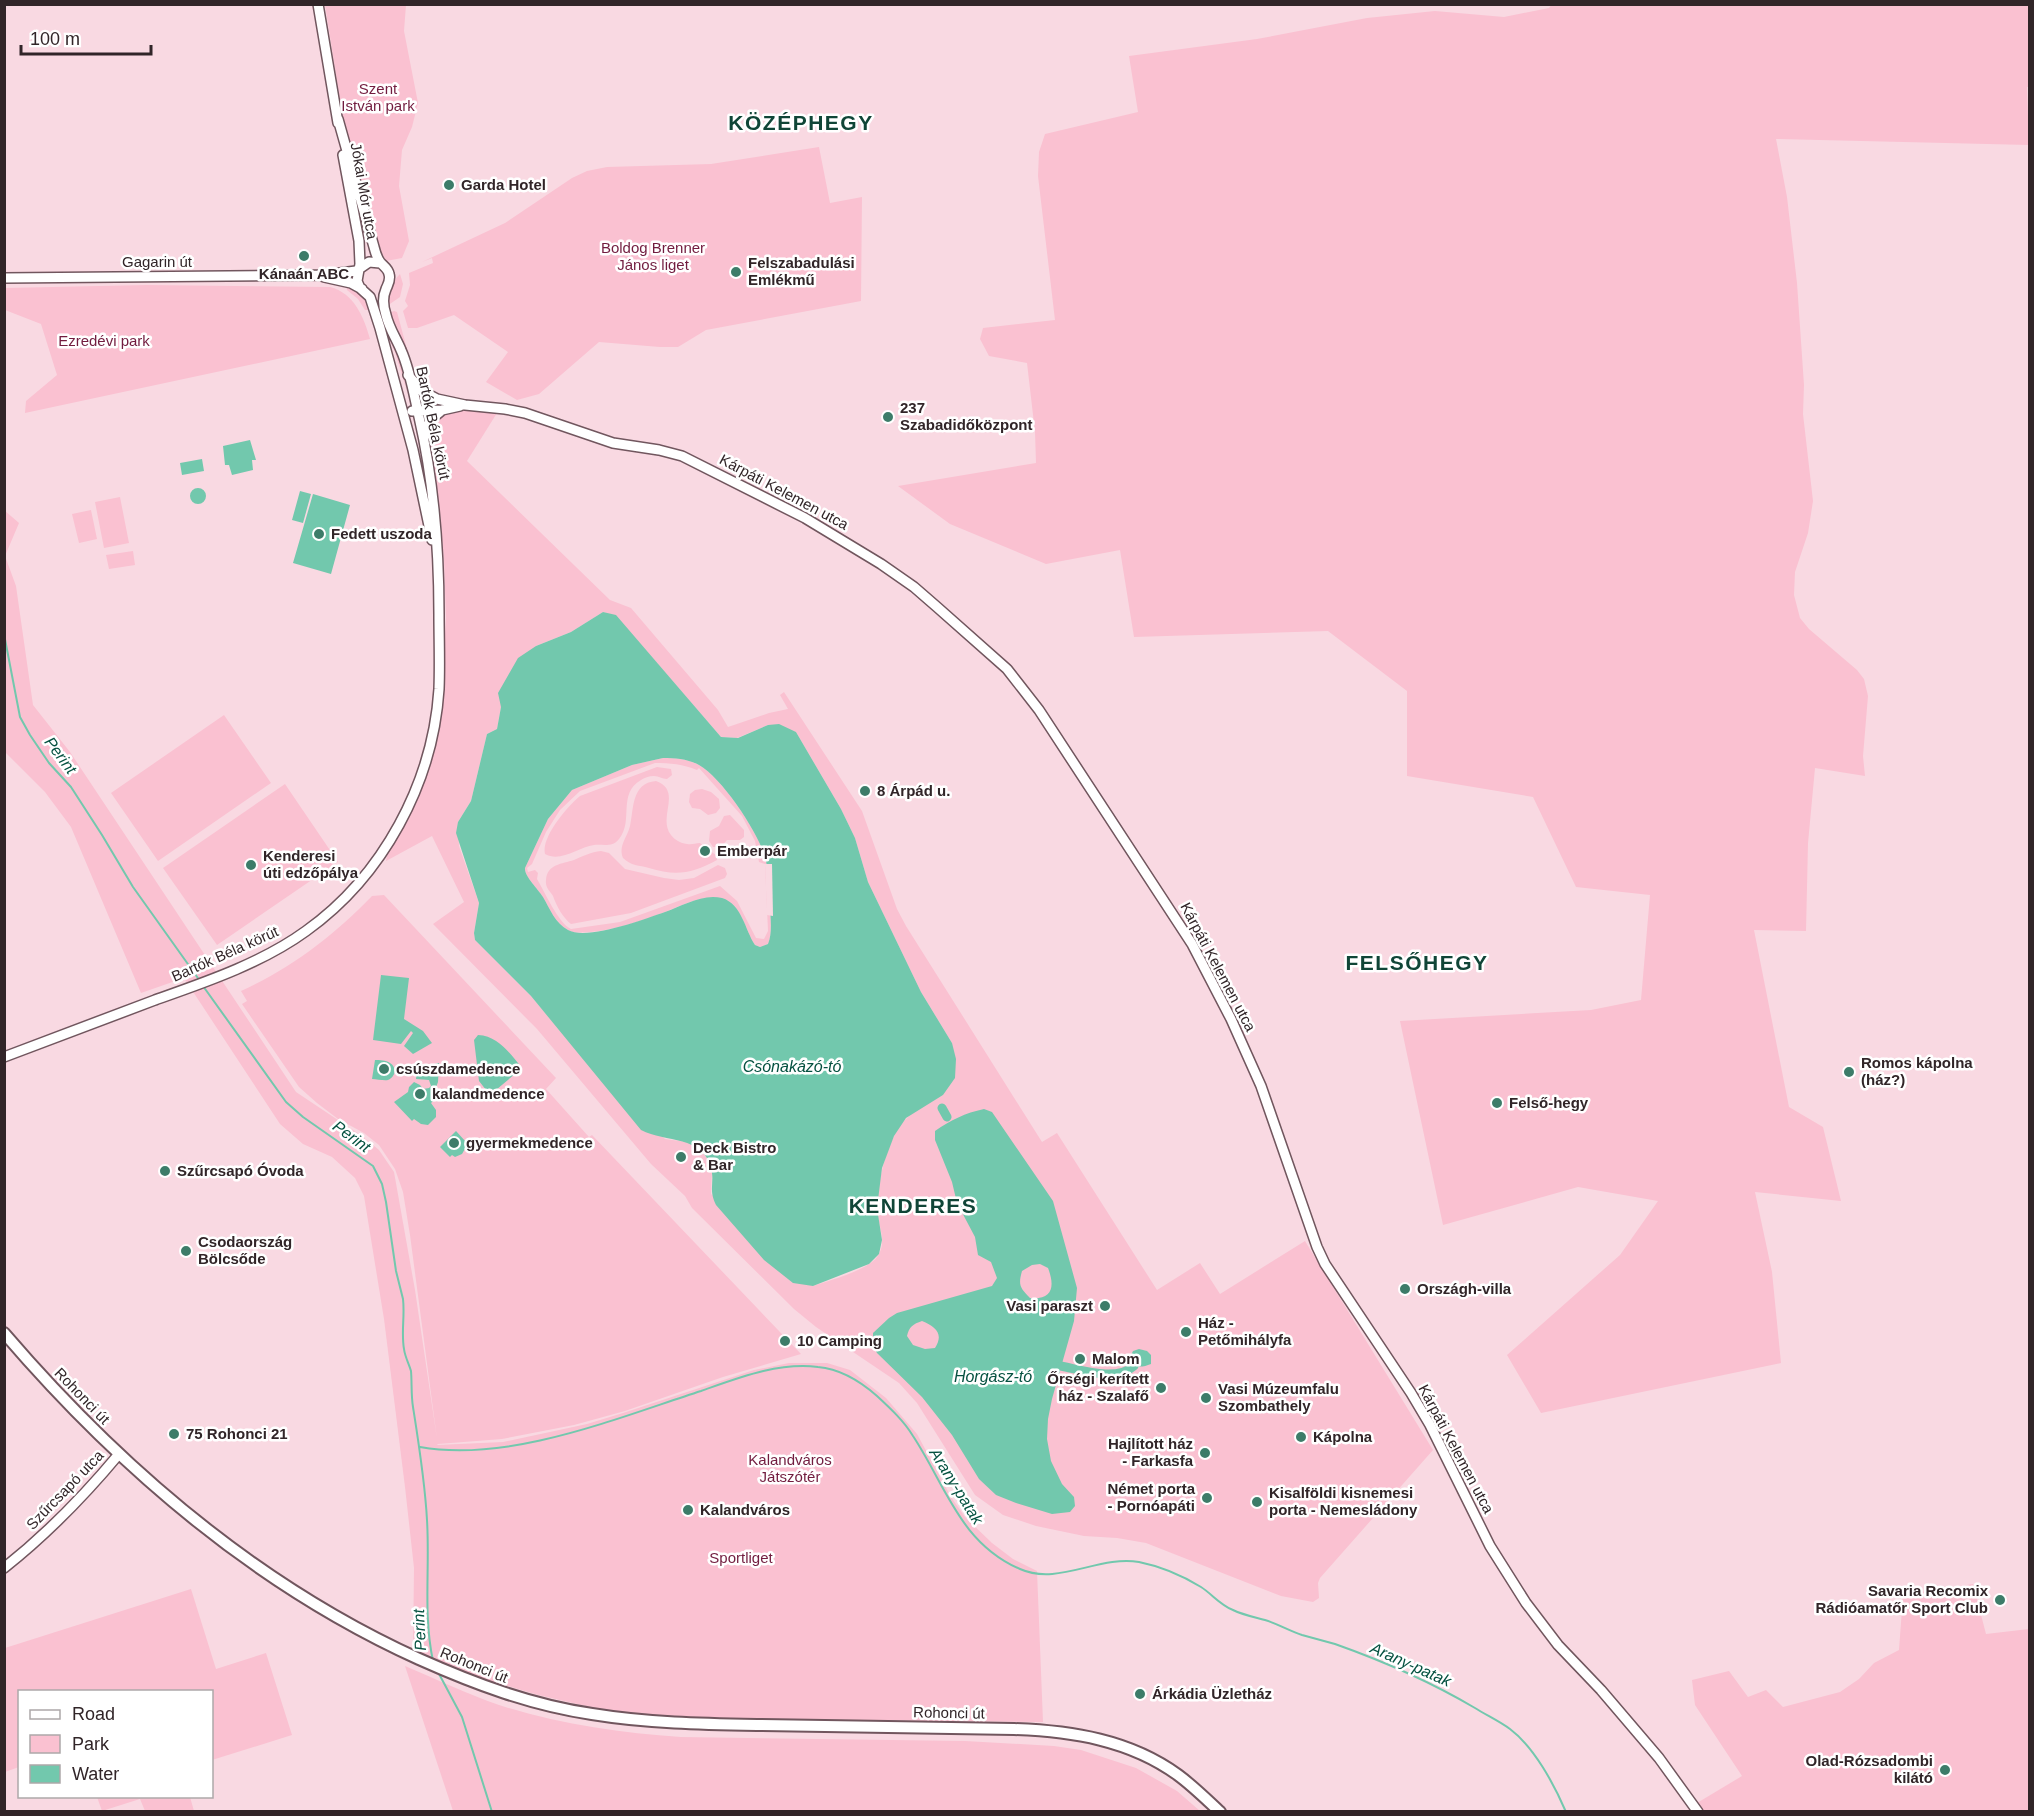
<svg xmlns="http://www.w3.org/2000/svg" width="2034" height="1816" font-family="Helvetica,sans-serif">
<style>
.green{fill:#fac1d1;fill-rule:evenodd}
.water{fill:#72c8ad;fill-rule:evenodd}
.pier{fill:#f9d9e2}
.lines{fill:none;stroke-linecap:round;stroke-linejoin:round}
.stream{stroke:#72c8ad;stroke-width:2}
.canal{stroke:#72c8ad;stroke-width:9}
.tertiary-casing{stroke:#71565e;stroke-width:12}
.secondary-casing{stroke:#71565e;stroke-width:14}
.tertiary{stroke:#fff;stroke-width:9}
.secondary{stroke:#fff;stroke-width:10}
.poi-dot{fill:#3d7c69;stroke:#fff;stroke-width:2}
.labels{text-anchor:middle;stroke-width:5;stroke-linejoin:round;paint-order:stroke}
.park-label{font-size:15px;fill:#721c3f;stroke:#fff}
.poi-label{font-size:15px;font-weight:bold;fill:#312528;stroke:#fff;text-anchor:start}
.street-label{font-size:15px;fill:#312528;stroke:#fff}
.water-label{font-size:16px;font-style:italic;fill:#055140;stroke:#fff}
.district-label{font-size:21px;font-weight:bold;letter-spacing:1.5px;fill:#104537;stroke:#fff}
</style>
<rect width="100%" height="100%" fill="#f9d9e2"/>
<path class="green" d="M 1552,4 L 2029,5 L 2030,87 L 2027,87 L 2029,145 L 1776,139 L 1787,197 L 1797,283 L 1804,385 L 1803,414 L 1813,501 L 1808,533 L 1795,572 L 1794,595 L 1800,618 L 1809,629 L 1857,670 L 1864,679 L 1868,696 L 1863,756 L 1865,776 L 1815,768 L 1808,843 L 1806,931 L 1754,930 L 1789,1107 L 1823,1127 L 1841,1201 L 1755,1192 L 1772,1272 L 1781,1363 L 1541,1413 L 1507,1355 L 1620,1255 L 1658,1201 L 1578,1187 L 1443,1225 L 1400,1021 L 1591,1010 L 1641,1000 L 1650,895 L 1576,887 L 1533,797 L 1407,776 L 1407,691 L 1328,631 L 1134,637 L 1120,550 L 1046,564 L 950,524 L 898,486 L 1036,463 L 1035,432 L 1027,363 L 989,356 L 980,339 L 983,328 L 1055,320 L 1038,176 L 1039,152 L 1045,134 L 1138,112 L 1129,56 L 1257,39 L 1367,18 L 1435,11 L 1504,17 L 1549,8 Z
M 325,5 L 406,5 L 404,31 L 418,103 L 412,127 L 402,150 L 399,186 L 409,241 L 402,258 L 386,261 L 379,248 L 342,113 Z
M 819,147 L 830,203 L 862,197 L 861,301 L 706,330 L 678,347 L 660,347 L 599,342 L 539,394 L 517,400 L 486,382 L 508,352 L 454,315 L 417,328 L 408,328 L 403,311 L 408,306 L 405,301 L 410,285 L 409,273 L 433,263 L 432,258 L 422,262 L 505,223 L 572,178 L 587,171 L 607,167 L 711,164 Z
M 400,274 L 403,284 L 400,297 L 387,306 C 388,295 392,281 400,274 Z
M 147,285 L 330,287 C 354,293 364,317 370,339 L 25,413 L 26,401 L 57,375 L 41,324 L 5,310 L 5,288 Z
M 346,285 L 365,296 L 371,310 L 365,310 L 358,299 L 347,290 Z
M 394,311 L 397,312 L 411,364 C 405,346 394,331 389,313 Z
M 381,315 L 383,315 L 398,354 L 408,395 L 395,352 L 385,330 Z
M 465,410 L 497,413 L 467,461 L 610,600 L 631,608 L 718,710 L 728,727 L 769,713 L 788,709 L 780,695 L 784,692 L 862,811 L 897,909 L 906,926 L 1042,1142 L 1057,1133 L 1157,1290 L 1200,1263 L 1220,1294 L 1305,1241 L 1433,1450 L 1320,1578 L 1318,1583 L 1319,1598 L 1313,1602 L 1281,1596 L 1146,1543 L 1117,1538 L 1084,1536 L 1036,1526 L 1003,1515 L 975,1495 L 917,1403 L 899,1383 L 816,1327 L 794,1309 L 692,1208 L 685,1196 L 651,1164 L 537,1029 L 433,924 L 464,902 L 432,836 L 386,861 L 387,854 L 405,823 L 420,791 L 441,698 L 446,618 L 444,560 L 440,513 L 429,433 C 434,415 448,411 465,410 ZM 603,612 L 616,616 L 721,737 L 737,738 L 768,725 L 796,732 L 841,809 L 855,838 L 868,882 L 921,992 L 952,1043 L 943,1095 C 931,1102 918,1108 908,1117 C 888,1133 877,1183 877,1208 C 877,1223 887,1239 879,1254 C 871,1270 830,1280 813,1286 L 711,1194 L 712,1170 L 707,1158 L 698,1147 L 687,1142 L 665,1139 L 577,1051 L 531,996 L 475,940 L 474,933 L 479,903 L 459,846 L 458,822 L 471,801 L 487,734 L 497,729 L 501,707 L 536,646 L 571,632 Z
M 120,497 L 129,543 L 104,548 L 95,502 Z
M 4,510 L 19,523 L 5,556 L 16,586 L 33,705 L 70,752 L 296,1092 L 362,1136 L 379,1150 L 394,1172 L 415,1290 L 437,1439 L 410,1235 L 403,1192 L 395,1169 L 379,1145 L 364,1133 L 338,1119 L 317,1103 L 299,1087 L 242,1004 L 247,1001 L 241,991 C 293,967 332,937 372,896 L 384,895 L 556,1078 L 546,1089 L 589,1137 L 592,1135 L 801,1354 L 723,1377 L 625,1411 L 574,1425 L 502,1439 L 438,1444 L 437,1445 L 503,1442 L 587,1424 L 623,1413 L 754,1370 L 789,1363 L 827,1363 L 850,1370 L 886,1398 L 917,1434 L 951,1497 L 965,1517 L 992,1543 L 1013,1559 L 1037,1571 L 1043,1722 L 726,1719 L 629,1716 L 538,1695 L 471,1675 L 413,1651 L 414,1568 L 405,1487 L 384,1319 L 364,1196 L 355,1178 L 332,1157 L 303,1144 L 280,1124 L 184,978 L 141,993 L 71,827 L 45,792 L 5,752 Z
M 91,510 L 97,539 L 79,543 L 72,514 Z
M 133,551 L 135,565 L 109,569 L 106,555 Z
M 224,715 L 271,783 L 158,861 L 111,793 Z
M 663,758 C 675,758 688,759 699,765 C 722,778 758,832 765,857 C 769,872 769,888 770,903 C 770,916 773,932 768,944 L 760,947 L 755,945 C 746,932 741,902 722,899 C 701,895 683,905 665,912 C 641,921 615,930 590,932 C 582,932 574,934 568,930 C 555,923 550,909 543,897 C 538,889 524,876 525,868 L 548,819 L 572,790 L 632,765 ZM 655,763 C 670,763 683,764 697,770 L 699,768 L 742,816 L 755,841 L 759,862 L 765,864 L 768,931 L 764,939 L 756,938 L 737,901 L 720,886 L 620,922 L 571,929 C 558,923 545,892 537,879 L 538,873 L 535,870 L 528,872 L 527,868 L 532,864 L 546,832 L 560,810 L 580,791 Z
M 657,767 L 671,769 L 672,775 L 667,779 C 662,779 659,776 654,776 C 649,776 644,778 641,780 C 617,794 634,821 619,839 C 612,848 603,844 594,845 C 578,847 561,863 545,854 C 541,837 567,807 580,796 Z
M 656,781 C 683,791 657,817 671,835 C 675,840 680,843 687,844 C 692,845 695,843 700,843 L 717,856 L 717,860 C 692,874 675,876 649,868 C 639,865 631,866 623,858 C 618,846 627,838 630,826 C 634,809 631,783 656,781 Z
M 285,784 L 338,862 L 217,945 L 163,868 Z
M 702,789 L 711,792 L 719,799 L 720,808 L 716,813 L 708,815 L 700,809 L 692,808 L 689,802 L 690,794 L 695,790 Z
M 730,815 L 744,830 L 744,837 L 740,840 L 727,840 L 721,847 L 713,847 L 709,841 L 710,831 L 719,826 L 724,816 Z
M 601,851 L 609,853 L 625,869 L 664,878 L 679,880 L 694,878 L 718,865 L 725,868 L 727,874 L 725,878 L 631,913 L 571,924 C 563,918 556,905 553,896 C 550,891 545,888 546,880 C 547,864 562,864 574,860 C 583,856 591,852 601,851 Z
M 1973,1584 L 1986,1634 L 2029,1629 L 2029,1811 L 1704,1811 L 1697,1803 L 1742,1776 L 1695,1705 L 1692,1680 L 1729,1671 L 1748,1697 L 1766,1690 L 1783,1707 L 1840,1692 L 1859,1679 L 1874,1663 L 1899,1650 L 1903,1595 Z
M 191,1589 L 216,1669 L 266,1653 L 292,1735 L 212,1760 L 212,1692 L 20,1692 L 19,1767 L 5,1772 L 5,1648 Z
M 405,1666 C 436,1679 467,1694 499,1705 C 558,1724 620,1733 681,1737 L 965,1741 L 1054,1746 L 1081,1750 L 1136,1768 L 1177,1791 L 1200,1811 L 453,1811 Z
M 97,1797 L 190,1797 L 194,1811 L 145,1811 L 140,1799 L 102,1811 Z"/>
<path class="water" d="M 250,440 L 256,460 L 252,460 L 253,470 L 232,475 L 229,465 L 225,465 L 223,446 Z
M 202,459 L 204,471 L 182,475 L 180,463 Z
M190 496a8 8 0 1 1 16 0a8 8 0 1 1-16 0Z
M 300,491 L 311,494 L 303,523 L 292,520 Z
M 313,494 L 350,505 L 331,574 L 293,563 Z
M 603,612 L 616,615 L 721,737 L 738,738 L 768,725 L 779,724 L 796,732 L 841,809 L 855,838 L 868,882 L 921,992 L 952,1043 L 956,1059 L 955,1078 L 943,1095 L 906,1118 L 894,1136 L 882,1168 L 877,1208 L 882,1240 L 879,1254 L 869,1264 L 813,1286 L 793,1283 L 764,1260 L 716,1205 C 708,1189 715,1183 711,1168 C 703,1135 666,1143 641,1130 L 531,996 L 475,940 L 474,933 L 479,903 L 456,833 L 458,822 L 471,801 L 487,734 L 497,729 L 501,707 L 498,693 L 518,658 L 536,646 L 571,632 ZM 663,758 C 675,758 688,759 699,765 C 722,778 758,832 765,857 C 769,872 769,888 770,903 C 770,916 773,932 768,944 L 760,947 L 755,945 C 745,930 742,904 722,898 C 703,893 682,906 665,912 C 644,919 587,941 568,930 C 555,923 550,909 543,897 C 538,889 524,876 525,868 L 548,819 L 572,790 L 632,765 Z
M 381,975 L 409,978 L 404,1019 L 423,1031 L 432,1043 L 413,1054 L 404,1046 L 413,1033 L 411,1031 L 401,1044 L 373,1040 Z
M 478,1035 C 499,1036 510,1054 522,1068 L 490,1095 L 479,1081 L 474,1040 Z
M 375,1060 C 379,1060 386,1060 390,1063 C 397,1067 396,1077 388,1080 C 384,1081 377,1079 372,1079 Z
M 439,1063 L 438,1082 L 432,1098 L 434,1100 L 431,1103 L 436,1110 L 436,1117 L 428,1125 L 421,1124 L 414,1119 L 412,1121 L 394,1102 L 408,1092 L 409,1087 L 414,1082 L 420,1085 L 423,1089 L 429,1088 L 431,1086 L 429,1080 L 416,1079 L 417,1068 Z
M 984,1109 L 992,1112 L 1053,1201 L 1077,1288 L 1074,1321 L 1052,1399 L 1048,1419 L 1047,1439 L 1051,1461 L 1062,1484 L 1074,1497 L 1075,1506 L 1070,1512 L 1052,1514 L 1016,1503 L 996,1495 L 979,1479 L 952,1435 L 922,1397 L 877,1353 L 873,1346 L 873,1333 L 889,1318 L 897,1313 L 992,1286 L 997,1278 L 991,1262 L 978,1255 L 975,1237 L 957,1203 L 952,1182 L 935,1140 L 935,1131 C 951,1120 965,1113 984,1109 ZM 1040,1264 L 1048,1268 C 1055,1286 1053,1300 1030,1298 C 1020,1288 1018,1285 1022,1271 L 1032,1265 ZM 922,1321 C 936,1327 944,1334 935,1348 L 925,1349 L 913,1345 L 907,1336 C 909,1327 913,1324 922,1321 Z
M 456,1131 L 466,1142 L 464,1144 L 466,1147 L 462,1154 L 455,1157 L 452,1155 L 450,1157 L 440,1147 Z
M 1139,1349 L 1147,1351 L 1151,1355 L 1151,1364 C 1141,1368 1133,1368 1129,1359 L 1133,1351 Z"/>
<path class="pier" d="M 765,864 L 772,864 L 773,916 L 767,915 Z"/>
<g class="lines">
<path class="stream" d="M 4,634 L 20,717 L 30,735 L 49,763 L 71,787 L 102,835 L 133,887 L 200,981
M 203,986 L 286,1102 L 303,1117 L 373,1166 L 382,1184 L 386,1202 L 396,1271 L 403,1299 C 405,1316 401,1332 404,1349 C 405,1357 409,1364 411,1371 C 412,1383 411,1395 413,1407 C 419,1445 425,1482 427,1520 C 430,1568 423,1614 433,1661
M 420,1447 C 509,1463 617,1418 701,1391 C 738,1378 778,1362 818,1367 C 841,1369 860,1381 877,1396 C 890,1408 904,1421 913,1436 C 946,1486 960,1543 1020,1569 C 1058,1586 1099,1555 1139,1562 C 1159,1566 1183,1576 1201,1587 C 1212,1594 1220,1605 1233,1610 C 1243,1615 1254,1617 1265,1620 C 1278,1624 1290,1631 1302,1635 C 1313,1638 1324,1641 1335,1644 C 1383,1661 1431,1682 1475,1708 C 1486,1715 1499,1721 1510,1729 C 1534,1747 1554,1784 1566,1812
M 438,1672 L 462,1717 L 492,1812"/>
<path class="canal" d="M 942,1108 L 947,1117
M 1061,1366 C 1082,1370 1116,1382 1134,1366"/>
<g class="tertiary-casing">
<path id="tertiary" d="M 318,4 L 338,123
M 343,155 L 359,241 L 360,264 L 357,281 L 360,288 L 370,297 L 380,328 L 413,450 L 432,540
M 324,277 L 351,283 L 362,289
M 4,278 L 324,275 L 356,271 L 369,262 L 380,263
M 408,375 L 422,391 L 437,399 L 465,405 L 505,409 L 525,413 L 613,443 L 659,450 L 682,456 L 805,518 L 881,564 L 914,587 L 937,607 L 1007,669 L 1039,710 L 1192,944 L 1231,1019 L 1261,1086 L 1317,1247 L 1325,1264 L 1411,1393 L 1430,1425 L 1490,1546 L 1526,1603 L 1558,1645 L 1601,1690 L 1659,1758 L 1698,1812
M 412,411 L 442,410 L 460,406
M 425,436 L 430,420 L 441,411
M 4,1057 C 55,1038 105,1019 155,1000 C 206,982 262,963 306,931 C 383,876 433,783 439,689 C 440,664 439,639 439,614 C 439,547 434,482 419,417 C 414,395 410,370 401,350 C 396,338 389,328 386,315 C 383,306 382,298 386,289 C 388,284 391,280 389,274 C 388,268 383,266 380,262 C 377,258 375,251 374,247 L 338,119
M 4,1568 C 47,1534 84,1496 119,1454"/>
</g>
<g class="secondary-casing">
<path id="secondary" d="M 4,1333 C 119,1467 258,1586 419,1659 C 475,1684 531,1705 592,1714 C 647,1723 702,1724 757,1725 C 843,1727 929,1727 1014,1729 C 1072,1731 1130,1740 1178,1775 C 1193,1786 1206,1799 1220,1812"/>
</g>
<use href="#tertiary" class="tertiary"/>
<use href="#secondary" class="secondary"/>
</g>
<g class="poi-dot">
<circle cx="449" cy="185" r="6"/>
<circle cx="304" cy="256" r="6"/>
<circle cx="736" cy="272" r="6"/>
<circle cx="888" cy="417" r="6"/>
<circle cx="319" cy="534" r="6"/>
<circle cx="865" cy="791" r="6"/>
<circle cx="705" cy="851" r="6"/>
<circle cx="251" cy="865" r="6"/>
<circle cx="384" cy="1069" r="6"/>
<circle cx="1849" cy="1072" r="6"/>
<circle cx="420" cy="1094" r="6"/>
<circle cx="1497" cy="1103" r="6"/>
<circle cx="454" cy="1143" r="6"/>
<circle cx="681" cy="1157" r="6"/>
<circle cx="165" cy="1171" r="6"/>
<circle cx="186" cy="1251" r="6"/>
<circle cx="1405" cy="1289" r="6"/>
<circle cx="1105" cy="1306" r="6"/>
<circle cx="1186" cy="1332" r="6"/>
<circle cx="785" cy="1341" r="6"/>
<circle cx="1080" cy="1359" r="6"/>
<circle cx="1161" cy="1388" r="6"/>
<circle cx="1206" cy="1398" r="6"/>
<circle cx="174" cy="1434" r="6"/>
<circle cx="1301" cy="1437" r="6"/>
<circle cx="1205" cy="1453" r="6"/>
<circle cx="1207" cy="1498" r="6"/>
<circle cx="1257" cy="1502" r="6"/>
<circle cx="688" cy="1510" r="6"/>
<circle cx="2000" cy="1600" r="6"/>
<circle cx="1140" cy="1694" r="6"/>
<circle cx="1945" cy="1770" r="6"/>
</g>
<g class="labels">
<g class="park-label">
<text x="378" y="94">Szent<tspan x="378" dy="17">István park</tspan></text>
<text x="653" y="253">Boldog Brenner<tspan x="653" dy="17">János liget</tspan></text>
<text x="104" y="346">Ezredévi park</text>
<text x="790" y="1465">Kalandváros<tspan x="790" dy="17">Játszótér</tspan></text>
<text x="741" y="1563">Sportliget</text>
</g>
<g class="poi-label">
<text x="461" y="190">Garda Hotel</text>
<text x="748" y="268">Felszabadulási<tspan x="748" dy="17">Emlékmű</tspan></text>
<text x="304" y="279" text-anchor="middle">Kánaán ABC</text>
<text x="900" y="413">237<tspan x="900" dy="17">Szabadidőközpont</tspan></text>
<text x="331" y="539">Fedett uszoda</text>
<text x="877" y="796">8 Árpád u.</text>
<text x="717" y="856">Emberpár</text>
<text x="263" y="861">Kenderesi<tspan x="263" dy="17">úti edzőpálya</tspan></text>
<text x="1861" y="1068">Romos kápolna<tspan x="1861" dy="17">(ház?)</tspan></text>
<text x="396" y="1074">csúszdamedence</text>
<text x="432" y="1099">kalandmedence</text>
<text x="1509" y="1108">Felső-hegy</text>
<text x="466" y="1148">gyermekmedence</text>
<text x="693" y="1153">Deck Bistro<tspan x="693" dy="17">&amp; Bar</tspan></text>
<text x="177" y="1176">Szűrcsapó Óvoda</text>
<text x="198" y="1247">Csodaország<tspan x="198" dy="17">Bölcsőde</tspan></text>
<text x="1417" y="1294">Országh-villa</text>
<text x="1093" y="1311" text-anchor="end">Vasi paraszt</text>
<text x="1198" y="1328">Ház -<tspan x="1198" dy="17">Petőmihályfa</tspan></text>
<text x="797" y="1346">10 Camping</text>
<text x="1092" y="1364">Malom</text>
<text x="1149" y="1384" text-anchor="end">Őrségi kerített<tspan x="1149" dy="17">ház - Szalafő</tspan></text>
<text x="1218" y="1394">Vasi Múzeumfalu<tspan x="1218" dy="17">Szombathely</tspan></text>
<text x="186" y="1439">75 Rohonci 21</text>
<text x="1313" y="1442">Kápolna</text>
<text x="1193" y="1449" text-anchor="end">Hajlított ház<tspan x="1193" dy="17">- Farkasfa</tspan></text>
<text x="1195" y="1494" text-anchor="end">Német porta<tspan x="1195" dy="17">- Pornóapáti</tspan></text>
<text x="1269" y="1498">Kisalföldi kisnemesi<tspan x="1269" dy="17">porta - Nemesládony</tspan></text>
<text x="700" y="1515">Kalandváros</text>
<text x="1988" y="1596" text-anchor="end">Savaria Recomix<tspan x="1988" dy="17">Rádióamatőr Sport Club</tspan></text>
<text x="1152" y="1699">Árkádia Üzletház</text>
<text x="1933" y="1766" text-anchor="end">Olad-Rózsadombi<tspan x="1933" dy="17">kilátó</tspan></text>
</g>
<g class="street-label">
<text transform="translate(364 191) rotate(80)" y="5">Jókai Mór utca</text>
<text x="157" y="267">Gagarin út</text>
<text transform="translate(433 423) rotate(78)" y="5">Bartók Béla körút</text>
<text transform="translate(784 492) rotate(28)" y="5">Kárpáti Kelemen utca</text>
<text transform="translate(225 954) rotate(-24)" y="5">Bartók Béla körút</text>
<text transform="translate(1218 967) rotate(62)" y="5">Kárpáti Kelemen utca</text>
<text transform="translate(82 1396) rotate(46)" y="5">Rohonci út</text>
<text transform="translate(1456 1449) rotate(62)" y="5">Kárpáti Kelemen utca</text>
<text transform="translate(65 1490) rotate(-46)" y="5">Szűrcsapó utca</text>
<text transform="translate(474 1665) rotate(22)" y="5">Rohonci út</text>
<text transform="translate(949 1713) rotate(1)" y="5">Rohonci út</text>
</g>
<g class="water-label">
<text transform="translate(61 755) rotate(53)" y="6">Perint</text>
<text x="792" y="1072">Csónakázó-tó</text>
<text transform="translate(352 1136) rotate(36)" y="6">Perint</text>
<text x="993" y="1382">Horgász-tó</text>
<text transform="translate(957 1486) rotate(58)" y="6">Arany-patak</text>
<text transform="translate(419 1630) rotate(-93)" y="6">Perint</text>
<text transform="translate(1411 1664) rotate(24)" y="6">Arany-patak</text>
</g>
<g class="district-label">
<text x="801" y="130">KÖZÉPHEGY</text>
<text x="1417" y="970">FELSŐHEGY</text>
<text x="913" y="1213">KENDERES</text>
</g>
</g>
<rect width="2034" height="1816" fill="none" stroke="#312528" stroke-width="12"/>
<rect x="18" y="1690" width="195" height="108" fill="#ffffff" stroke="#ada8a9" stroke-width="1.5"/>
<rect x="30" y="1710" width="30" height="9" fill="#ffffff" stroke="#ada8a9" stroke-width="1.5"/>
<text x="72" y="1720" font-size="18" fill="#312528">Road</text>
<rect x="30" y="1735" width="30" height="18" fill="#fac1d1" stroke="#ada8a9" stroke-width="1.5"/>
<text x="72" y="1750" font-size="18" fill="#312528">Park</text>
<rect x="30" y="1765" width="30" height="18" fill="#72c8ad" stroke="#ada8a9" stroke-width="1.5"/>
<text x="72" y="1780" font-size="18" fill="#312528">Water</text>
<path d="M21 45v9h130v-9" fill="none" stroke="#312528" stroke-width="3"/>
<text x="30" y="45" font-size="18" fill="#312528" stroke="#ffffff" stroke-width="4.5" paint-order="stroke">100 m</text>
</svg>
